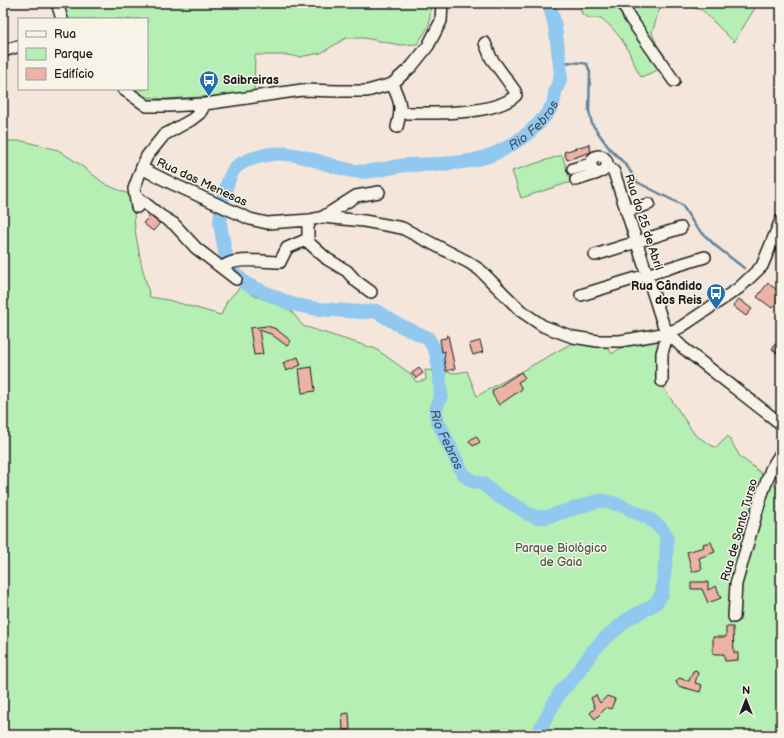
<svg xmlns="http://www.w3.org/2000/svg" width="784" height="738" font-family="'Balsamiq Sans',sans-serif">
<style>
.green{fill:#b5efb3;stroke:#688668}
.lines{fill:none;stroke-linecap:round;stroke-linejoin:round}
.stream{stroke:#62839b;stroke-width:2.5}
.river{stroke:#90c8ef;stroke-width:14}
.building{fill:#ecb2a5;stroke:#1c1c1c}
.minor-casing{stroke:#1c1c1c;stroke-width:14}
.minor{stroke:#f7f3e8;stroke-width:11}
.labels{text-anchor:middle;stroke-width:3;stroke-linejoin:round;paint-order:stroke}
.poi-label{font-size:12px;font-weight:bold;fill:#1c1c1c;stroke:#f7f3e8;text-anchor:start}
.street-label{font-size:12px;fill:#1c1c1c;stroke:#f7f3e8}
.park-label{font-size:12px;fill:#4a5b49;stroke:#f7f3e8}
.water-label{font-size:13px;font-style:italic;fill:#455866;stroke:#f7f3e8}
</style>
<rect width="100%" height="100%" fill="#f5e6db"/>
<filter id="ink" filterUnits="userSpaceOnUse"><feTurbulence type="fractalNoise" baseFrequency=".025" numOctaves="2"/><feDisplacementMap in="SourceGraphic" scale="8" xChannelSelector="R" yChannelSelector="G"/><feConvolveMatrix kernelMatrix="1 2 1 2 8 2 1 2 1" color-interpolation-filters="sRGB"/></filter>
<g filter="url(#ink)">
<path class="green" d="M 57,3 L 431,3 L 429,26 L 417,44 L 400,45 L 364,38 L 346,38 L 321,53 L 299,57 L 287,55 L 255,55 L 254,94 L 164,99 L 139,96 L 127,89 L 147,89 L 147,19 L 63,19 Z
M 579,3 L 758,3 L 734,42 L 702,10 L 681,4 L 668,4 L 659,10 L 652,33 L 657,45 L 665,56 L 658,70 L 641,77 C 634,66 631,54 624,43 C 618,34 610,25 601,18 L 589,18 L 582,14 Z
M 3,141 L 23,141 L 58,150 L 78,163 L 105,184 L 133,196 L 135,230 L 141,263 L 150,297 L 168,300 L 221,315 L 227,301 L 241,286 L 253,295 L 285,307 L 292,312 L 303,326 L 376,349 L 411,374 L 416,382 L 426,380 L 425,370 L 456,373 L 467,371 L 477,396 L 574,342 L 606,345 L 612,354 C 625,342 643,342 661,340 L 659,365 L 655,375 L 695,435 L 716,448 L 728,436 L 740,457 L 754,467 L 781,491 L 781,735 L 3,735 Z
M 562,155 L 571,182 L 521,198 L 512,171 Z"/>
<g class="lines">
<path class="stream" d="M 559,61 C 569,64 578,61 587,64 L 590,72 L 589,111 L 592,124 L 609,148 L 627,166 L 637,182 L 682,205 L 696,227 L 717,247 L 744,268"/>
<g class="river">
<path id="s1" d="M 223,199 C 226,190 228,176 235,168 C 243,160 260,156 271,154 C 298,150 328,167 354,171 C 372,174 390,166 408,165 C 430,164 453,165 474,160 C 503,154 537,132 552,106 C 555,101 554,94 556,89 C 557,86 559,83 560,80 C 562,71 559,60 558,50 C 556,34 555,18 548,3"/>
<path id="s2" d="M 221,213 L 220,224 L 228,267 L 246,284 L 291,304 L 317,309 L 363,312 L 376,311 L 397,324 L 428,338 L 436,352 L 439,369 L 441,396 L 437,405 L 436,413 L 438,422 L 463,474 L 472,481 L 483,484 L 496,495 L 520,508 L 528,514 L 537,517 L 547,517 L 598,501 L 605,501 L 621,505"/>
<path d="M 537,735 L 560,692 L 573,679 L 593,651 L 604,639 L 628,619 L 655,604 L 662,594 L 666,559 L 667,539 L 666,535 L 661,528 L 650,519 L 629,509"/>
</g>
</g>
<path class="building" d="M 589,144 L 591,152 L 567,160 L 564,152 Z
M 150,216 L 160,223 L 153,231 L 143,223 Z
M 768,283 L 781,293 L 781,297 L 772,308 L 757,297 Z
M 739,299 L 752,309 L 746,316 L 733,306 Z
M 267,326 L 276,329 L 291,341 L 287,346 L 271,334 L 259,330 L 263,354 L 254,355 L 250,328 Z
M 447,335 L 448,335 L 455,369 L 446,371 L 444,359 L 445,351 L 442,352 L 440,339 L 446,338 Z
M 480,341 L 483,352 L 473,355 L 469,344 Z
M 775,344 L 781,348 L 781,356 L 772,349 Z
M 298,357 L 301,365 L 286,371 L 283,363 Z
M 312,367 L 315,391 L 302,393 L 299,369 Z
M 419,368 L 423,373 L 416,378 L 412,373 Z
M 521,372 L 525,378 L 518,382 L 522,389 L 499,405 L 492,394 L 493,393 L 492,391 Z
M 476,436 L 480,442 L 473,446 L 469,441 Z
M 711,542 L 715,552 L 699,558 L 702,569 L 692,572 L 687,552 L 704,547 L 703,544 Z
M 691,582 L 708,582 L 708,590 L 716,586 L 721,598 L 708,603 L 702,589 L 691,589 Z
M 726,627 L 733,627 L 734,653 L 738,653 L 738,660 L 725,661 L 724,654 L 713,654 L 713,637 L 726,637 Z
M 696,670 L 698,673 L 695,683 L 702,685 L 700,692 L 678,686 L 676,681 L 679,678 L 689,681 L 693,671 Z
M 596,695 L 600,703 L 607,696 L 615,699 L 611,709 L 607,707 L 595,719 L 590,713 L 595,708 L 591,698 Z
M 349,713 L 350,730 L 343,730 L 342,714 Z"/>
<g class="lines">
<g class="minor-casing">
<path id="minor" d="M 57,3 L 62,19
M 623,3 L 630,18 L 674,81
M 3,51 L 19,46
M 392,84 C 401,102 402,108 397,127
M 123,89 L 147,106 L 168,106 L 205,104 L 302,90 L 339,91 L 367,91 L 392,84 L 412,66 L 428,46 L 441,21 L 442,3
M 205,104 L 200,113 L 191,120 L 164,135 L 147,156 L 142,167 L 149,172 L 173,184 L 250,219 L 267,223 L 310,220 L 323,217 L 356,196 L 379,192
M 401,113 C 429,113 495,116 516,95 L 515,91 L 491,58 L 485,43
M591 164a8 8 0 1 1 16 0a8 8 0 1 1-16 0Z
M 608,166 L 614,172 L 663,324 L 668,333 L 682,347 L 781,424
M 573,169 L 590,164
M 576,180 L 598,173
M 136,196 L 161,216 L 174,224 L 196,248 L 236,279
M 137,207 L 134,189 L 142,167
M 626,211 L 649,204
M 323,217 L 364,221 L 402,228 L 468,262 L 480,270 L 521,311 L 543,326 L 573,337 L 598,341 L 620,341 L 668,333 L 681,327 L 739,288 L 762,266 L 781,220
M 310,220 L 308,227 L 308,242 L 327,259 L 347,271 L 356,281 L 371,292
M 595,255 L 681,228
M 223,268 C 230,256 267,262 280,262 L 287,248 L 308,239
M 581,295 L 705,257
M 662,381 L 662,353 L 668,333
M 734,617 L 736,584 L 761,497 L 771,469 L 781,453"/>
</g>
<use href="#minor" class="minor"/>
</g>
</g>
<defs>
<g id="bus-pin" transform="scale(1)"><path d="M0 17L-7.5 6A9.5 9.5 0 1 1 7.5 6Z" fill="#1f6fb2" stroke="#f7f3e8"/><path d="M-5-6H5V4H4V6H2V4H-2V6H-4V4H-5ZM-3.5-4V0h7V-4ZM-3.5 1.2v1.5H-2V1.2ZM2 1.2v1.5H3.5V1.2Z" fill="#fff"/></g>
</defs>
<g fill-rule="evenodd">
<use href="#bus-pin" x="209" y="80"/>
<use href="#bus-pin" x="716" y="293"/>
</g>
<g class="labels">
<g class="poi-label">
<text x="223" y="84">Saibreiras</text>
<text x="702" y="290" text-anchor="end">Rua Cândido<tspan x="702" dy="14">dos Reis</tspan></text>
</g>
<g class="street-label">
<text transform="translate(202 182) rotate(25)" y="4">Rua das Menesas</text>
<text transform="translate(644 222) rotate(72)" y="4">Rua do 25 de Abril</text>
<text transform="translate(739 530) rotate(-74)" y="4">Rua de Santo Turso</text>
</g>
<g class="park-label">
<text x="561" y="552">Parque Biológico<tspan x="561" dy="14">de Gaia</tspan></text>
</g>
<g class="water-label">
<text dy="5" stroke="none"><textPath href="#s1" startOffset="349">Rio Febros</textPath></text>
<text dy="5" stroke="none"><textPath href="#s2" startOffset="380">Rio Febros</textPath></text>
</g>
</g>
<rect width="784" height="738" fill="none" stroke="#f7f3e8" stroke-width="16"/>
<rect x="8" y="8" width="768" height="722" fill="none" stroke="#1c1c1c" stroke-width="1.5" filter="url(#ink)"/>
<rect x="18" y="18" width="130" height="72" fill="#f7f3e8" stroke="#9f9d96"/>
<rect x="26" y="31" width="20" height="6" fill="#f7f3e8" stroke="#9f9d96"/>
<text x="54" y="38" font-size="12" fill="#1c1c1c">Rua</text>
<rect x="26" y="48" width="20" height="12" fill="#b5efb3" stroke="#9f9d96"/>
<text x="54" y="58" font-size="12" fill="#1c1c1c">Parque</text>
<rect x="26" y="68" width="20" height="12" fill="#ecb2a5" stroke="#9f9d96"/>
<text x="54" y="78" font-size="12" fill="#1c1c1c">Edifício</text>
<g transform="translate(746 700)" stroke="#f7f3e8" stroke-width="3" paint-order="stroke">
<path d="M0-3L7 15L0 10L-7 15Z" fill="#1c1c1c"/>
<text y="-6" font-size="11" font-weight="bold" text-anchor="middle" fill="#1c1c1c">N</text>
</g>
</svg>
